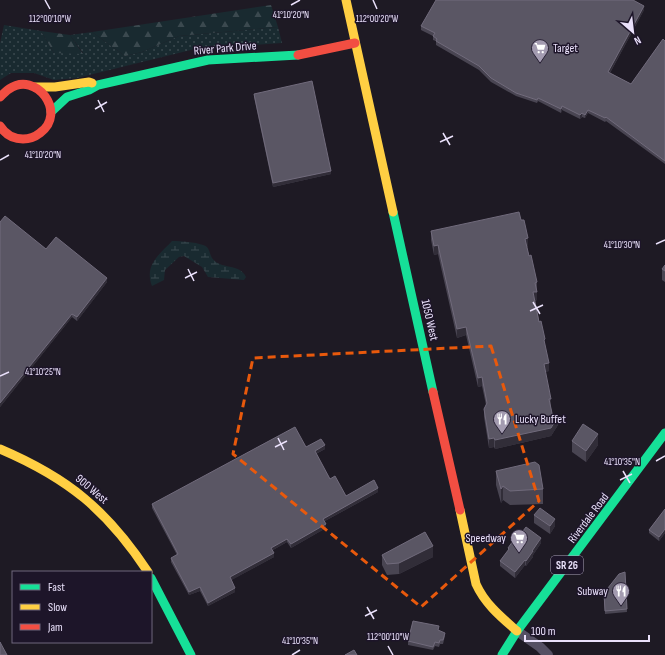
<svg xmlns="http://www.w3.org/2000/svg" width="665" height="655" font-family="'Sofia Sans Condensed',sans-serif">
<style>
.grass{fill:url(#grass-dots)}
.forest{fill:url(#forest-firs)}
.wetland{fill:url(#wetland-marsh)}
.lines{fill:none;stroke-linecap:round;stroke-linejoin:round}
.street{stroke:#555063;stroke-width:10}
.fast{stroke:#16e098;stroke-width:9}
.slow{stroke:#ffcf43;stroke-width:9}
.jam{stroke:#f24e42;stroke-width:9}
.wall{fill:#494552}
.shaded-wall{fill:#312d38}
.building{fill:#5a5664;stroke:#716b7c}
.marked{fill:none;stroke:#e8590c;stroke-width:3;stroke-dasharray:8 5;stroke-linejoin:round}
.ticks{fill:none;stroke:#eae1fb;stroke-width:1.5}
.labels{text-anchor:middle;stroke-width:3;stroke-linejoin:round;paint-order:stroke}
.shield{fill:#1d1529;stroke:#aca4bc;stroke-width:1}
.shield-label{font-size:11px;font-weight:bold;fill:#eae1fb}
.street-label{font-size:12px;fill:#eae1fb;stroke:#1d1529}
.poi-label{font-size:12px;fill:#eae1fb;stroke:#1d1529;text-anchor:start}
.ticks-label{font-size:10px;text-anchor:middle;fill:#eae1fb;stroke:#1d1529;stroke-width:3;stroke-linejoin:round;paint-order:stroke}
</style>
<defs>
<pattern id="grass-dots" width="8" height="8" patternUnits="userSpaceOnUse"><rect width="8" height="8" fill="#192a30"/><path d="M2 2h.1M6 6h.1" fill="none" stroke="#3b494f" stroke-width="1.8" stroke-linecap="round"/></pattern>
<pattern id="forest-firs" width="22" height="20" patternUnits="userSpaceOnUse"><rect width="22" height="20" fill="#192a30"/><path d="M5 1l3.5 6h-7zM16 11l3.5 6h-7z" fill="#3b494f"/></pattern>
<pattern id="wetland-marsh" width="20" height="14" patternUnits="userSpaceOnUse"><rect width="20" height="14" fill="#192a30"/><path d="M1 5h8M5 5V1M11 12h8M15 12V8" fill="none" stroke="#3b494f"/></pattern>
</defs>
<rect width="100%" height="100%" fill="#1e1a24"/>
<path class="grass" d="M 4,25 L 41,31 L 54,53 L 83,53 L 70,35 L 92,32 L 125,56 L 142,52 L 179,36 L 278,27 L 282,43 L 195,49 L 77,78 L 54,80 L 34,73 L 11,73 L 0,80 L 0,43 Z"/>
<path class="forest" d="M 271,5 L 278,27 L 179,36 L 142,52 L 125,56 L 92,32 Z
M 41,31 L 70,35 L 83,54 L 54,53 Z"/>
<path class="wetland" d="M 172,241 C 182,241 194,242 203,245 C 210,247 209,253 212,258 C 220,270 240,263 246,277 L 244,280 L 208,277 L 202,267 L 184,256 L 179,257 L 165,270 L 164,280 L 152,286 C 144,265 159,255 172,241 Z"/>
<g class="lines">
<path class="street" d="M 517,631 L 540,647 L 548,655"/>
<path class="fast" d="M 51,112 L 67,97 L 89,90 L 98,85 L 208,60 L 298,55
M 393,212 L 433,392
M 151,578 L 191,655
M 502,655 L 517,631 L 665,433"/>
<path class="slow" d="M 346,0 L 393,212
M 35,87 L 55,87 L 89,82 L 92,83
M 0,449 C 68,478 107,510 148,572
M 460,510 L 476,584 C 485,604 501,617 517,631"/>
<path class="jam" d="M 298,55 L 355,43
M 0,97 C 3,94 6,91 9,89 C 36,70 68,113 40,133 C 35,137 29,139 23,139 C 13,139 5,134 0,126
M 433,392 L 460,510"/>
</g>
<path class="wall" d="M 644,10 L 610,73 L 631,84 L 665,41 L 665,164 L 606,121 L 605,122 L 588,113 L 585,118 L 582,117 L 580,119 L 562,110 L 561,113 L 538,101 L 537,103 L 516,96 L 491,82 L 479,70 L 436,45 L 436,41 L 433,40 L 433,36 L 421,30 L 421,26 Z
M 254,94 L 331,174 L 273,187 L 254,97 Z
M 0,222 L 46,249 L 107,282 L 77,321 L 72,317 L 0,407 Z
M 431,231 L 528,247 L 527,247 L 529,256 L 537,282 L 537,300 L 535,301 L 545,347 L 549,371 L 545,372 L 551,407 L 551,408 L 553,418 L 558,425 L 551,436 L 495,449 L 494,447 L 489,448 L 484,417 L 484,409 L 486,405 L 482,386 L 478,387 L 466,335 L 457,338 L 438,254 L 434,255 L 431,240 Z
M 665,265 L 665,282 L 662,280 L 662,269 Z
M 572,441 L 598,445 L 586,462 L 572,452 Z
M 306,447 L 325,449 L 316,454 L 330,479 L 346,496 L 378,492 L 325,521 L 326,528 L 291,548 L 287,542 L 273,550 L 274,557 L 231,580 L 235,592 L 208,606 L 200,591 L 189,595 L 171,562 L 171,558 L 177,555 L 152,508 L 152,504 Z
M 496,471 L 543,489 L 543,504 L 510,505 L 503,500 L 501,503 L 496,485 Z
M 665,509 L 665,533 L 659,541 L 649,533 L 649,530 Z
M 534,515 L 555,526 L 550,534 L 534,523 Z
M 517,539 L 541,543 L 533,555 L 533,557 L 526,566 L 525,565 L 515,578 L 500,566 L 500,561 L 508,551 L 508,548 Z
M 382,555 L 433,557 L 399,574 L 387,575 L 382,565 Z
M 625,572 L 627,612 L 605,614 L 604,596 Z
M 438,630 L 445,636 L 443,644 L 440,644 L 439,647 L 435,646 L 433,650 L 408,645 L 408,641 Z"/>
<path class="shaded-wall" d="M 644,6 L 644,10 L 608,76 L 608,72 Z
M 562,106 L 562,110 L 561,113 L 561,109 Z
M 588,110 L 588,113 L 585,118 L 585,115 Z
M 582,113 L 582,117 L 580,119 L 580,115 Z
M 331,171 L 331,174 L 273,187 L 273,183 Z
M 528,238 L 528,247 L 525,247 L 525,239 Z
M 438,245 L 438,254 L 434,255 L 434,246 Z
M 107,278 L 107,282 L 77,321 L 77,317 Z
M 533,292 L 537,292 L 537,300 L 533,301 Z
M 72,314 L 72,317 L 0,407 L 0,403 Z
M 466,327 L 466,335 L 457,338 L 457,329 Z
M 549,363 L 549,371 L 544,372 L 544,364 Z
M 482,377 L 482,386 L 478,387 L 478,378 Z
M 549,399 L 551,399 L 551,407 L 549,408 Z
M 558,416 L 558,425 L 551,436 L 495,449 L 495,440 Z
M 598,434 L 598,445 L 586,462 L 586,451 Z
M 494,438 L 494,447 L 489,448 L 489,439 Z
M 325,445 L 325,449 L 315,454 L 315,451 Z
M 503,486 L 503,500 L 501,503 L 501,489 Z
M 378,488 L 378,492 L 323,522 L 323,519 Z
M 555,519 L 555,526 L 550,534 L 550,526 Z
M 326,524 L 326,528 L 291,548 L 291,544 Z
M 665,529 L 665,533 L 659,541 L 659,537 Z
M 541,538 L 541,543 L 533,555 L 533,557 L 526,566 L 526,561 L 532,551 Z
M 287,539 L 287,542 L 271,551 L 271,548 Z
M 433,546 L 433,557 L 399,574 L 399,563 Z
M 274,553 L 274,557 L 230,581 L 230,577 Z
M 525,560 L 525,565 L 515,578 L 515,572 Z
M 200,587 L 200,591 L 189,595 L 189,592 Z
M 235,588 L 235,592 L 208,606 L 208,603 Z"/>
<path class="building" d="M 436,0 L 633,0 L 644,6 L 608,72 L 631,84 L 663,39 L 665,41 L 665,161 L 606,117 L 605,118 L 588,110 L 585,115 L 582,113 L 580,115 L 562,106 L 561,109 L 538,98 L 537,100 L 516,93 L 491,78 L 479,66 L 436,41 L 437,39 L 433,36 L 435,33 L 421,26 Z
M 312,81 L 331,171 L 273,183 L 254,94 Z
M 519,212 L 521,220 L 524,220 L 528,238 L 525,239 L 529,256 L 531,255 L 537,282 L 535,283 L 537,292 L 533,292 L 539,322 L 541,321 L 545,339 L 544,340 L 549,363 L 544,364 L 551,399 L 549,399 L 553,418 L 558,416 L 551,428 L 495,440 L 494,438 L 489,439 L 484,409 L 487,403 L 482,377 L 478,378 L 466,327 L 457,329 L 438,245 L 434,246 L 431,231 Z
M 5,216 L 46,249 L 56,237 L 107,278 L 77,317 L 72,314 L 0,403 L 0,222 Z
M 665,265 L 665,271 L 662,269 Z
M 583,424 L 598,434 L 586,451 L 572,441 Z
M 295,427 L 306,447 L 321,439 L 325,445 L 315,451 L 330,479 L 335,476 L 346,496 L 374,480 L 378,488 L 323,519 L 326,524 L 291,544 L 287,539 L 271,548 L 274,553 L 230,577 L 235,588 L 208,603 L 200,587 L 189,592 L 171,558 L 178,554 L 152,504 Z
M 535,462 L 539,465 L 543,489 L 510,491 L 503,486 L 501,489 L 496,471 Z
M 540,508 L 555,519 L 550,526 L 534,515 Z
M 665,509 L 665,529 L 659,537 L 649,530 Z
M 526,527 L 541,538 L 532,551 L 533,551 L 526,561 L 525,560 L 515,572 L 500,561 L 509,549 L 508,548 L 515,538 L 517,539 Z
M 425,532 L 433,546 L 399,563 L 387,564 L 382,555 Z
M 625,572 L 627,609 L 605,611 L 604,593 L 619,574 Z
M 413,621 L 439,626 L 438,630 L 445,633 L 443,640 L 440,640 L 439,643 L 435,642 L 433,647 L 408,641 Z
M 0,642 L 7,655 L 0,655 Z
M 354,650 L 357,655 L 345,655 Z"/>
<path class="marked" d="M 491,346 L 539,501 L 421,607 L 233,454 L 253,358 Z"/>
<path class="ticks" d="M 45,0 L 50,9M 373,0 L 377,9M 291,5 L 300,0M 98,100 L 104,112M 95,109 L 107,102M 443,133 L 450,145M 440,142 L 453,136M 0,160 L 9,155M 656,244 L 665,240M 188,269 L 194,281M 185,278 L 197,272M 533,302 L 540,314M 530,311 L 543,305M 0,376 L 9,372M 278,438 L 284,450M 275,447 L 287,441M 656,461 L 665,456M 623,471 L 630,483M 620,480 L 632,474M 367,607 L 374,619M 365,616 L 377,610M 388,646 L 393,655M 292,655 L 300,650"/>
<defs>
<g id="supermarket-pin" transform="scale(0.9)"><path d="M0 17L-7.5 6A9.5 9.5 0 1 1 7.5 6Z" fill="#a39bb0" stroke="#1d1529"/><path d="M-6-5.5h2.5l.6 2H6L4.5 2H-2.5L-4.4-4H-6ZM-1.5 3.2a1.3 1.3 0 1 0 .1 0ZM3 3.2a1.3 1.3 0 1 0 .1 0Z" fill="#fff"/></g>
<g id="restaurant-pin" transform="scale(0.9)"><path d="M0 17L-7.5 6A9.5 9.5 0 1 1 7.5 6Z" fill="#a39bb0" stroke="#1d1529"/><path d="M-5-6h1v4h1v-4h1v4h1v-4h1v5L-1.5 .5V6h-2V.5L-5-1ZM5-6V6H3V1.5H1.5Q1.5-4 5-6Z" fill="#fff"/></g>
</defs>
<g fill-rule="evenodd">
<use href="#supermarket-pin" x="540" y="48"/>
<use href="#restaurant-pin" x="502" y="419"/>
<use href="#supermarket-pin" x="519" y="538"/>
<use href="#restaurant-pin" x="621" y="591"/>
</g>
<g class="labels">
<rect class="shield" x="551" y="556" width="32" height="18" rx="3"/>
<g class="shield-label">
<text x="567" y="569">SR 26</text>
</g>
<g class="street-label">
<text transform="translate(225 48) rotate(-5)" y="4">River Park Drive</text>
<text transform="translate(430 320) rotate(77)" y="4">1050 West</text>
<text transform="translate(92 489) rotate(40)" y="4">900 West</text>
<text transform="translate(588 518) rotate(-53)" y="4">Riverdale Road</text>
</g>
<g class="poi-label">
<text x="553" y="52">Target</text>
<text x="515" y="423">Lucky Buffet</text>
<text x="506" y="542" text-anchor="end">Speedway</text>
<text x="608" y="595" text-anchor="end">Subway</text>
</g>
</g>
<g class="ticks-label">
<text x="291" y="18">41°10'20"N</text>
<text x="50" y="22">112°00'10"W</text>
<text x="377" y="22">112°00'20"W</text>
<text x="43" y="158">41°10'20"N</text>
<text x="622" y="248">41°10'30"N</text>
<text x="43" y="375">41°10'25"N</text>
<text x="622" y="465">41°10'35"N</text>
<text x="388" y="640">112°00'10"W</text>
<text x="300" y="644">41°10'35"N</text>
</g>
<rect x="12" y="571" width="140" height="72" fill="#1d1529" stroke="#6f677d"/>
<rect x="20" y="584" width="20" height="6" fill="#16e098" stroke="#6f677d"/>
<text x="48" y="591" font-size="12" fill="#eae1fb">Fast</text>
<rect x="20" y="604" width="20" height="6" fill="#ffcf43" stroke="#6f677d"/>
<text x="48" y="611" font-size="12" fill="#eae1fb">Slow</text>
<rect x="20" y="624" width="20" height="6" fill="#f24e42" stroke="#6f677d"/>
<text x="48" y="631" font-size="12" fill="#eae1fb">Jam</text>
<g transform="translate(633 32) rotate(152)" stroke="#1d1529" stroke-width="3" paint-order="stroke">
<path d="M0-3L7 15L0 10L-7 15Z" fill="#eae1fb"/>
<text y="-6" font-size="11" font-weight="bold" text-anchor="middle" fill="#eae1fb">N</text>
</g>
<path d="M525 635v6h124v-6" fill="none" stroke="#eae1fb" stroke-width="2"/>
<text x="531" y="635" font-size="12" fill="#eae1fb" stroke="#1d1529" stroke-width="3" paint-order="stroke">100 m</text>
</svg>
